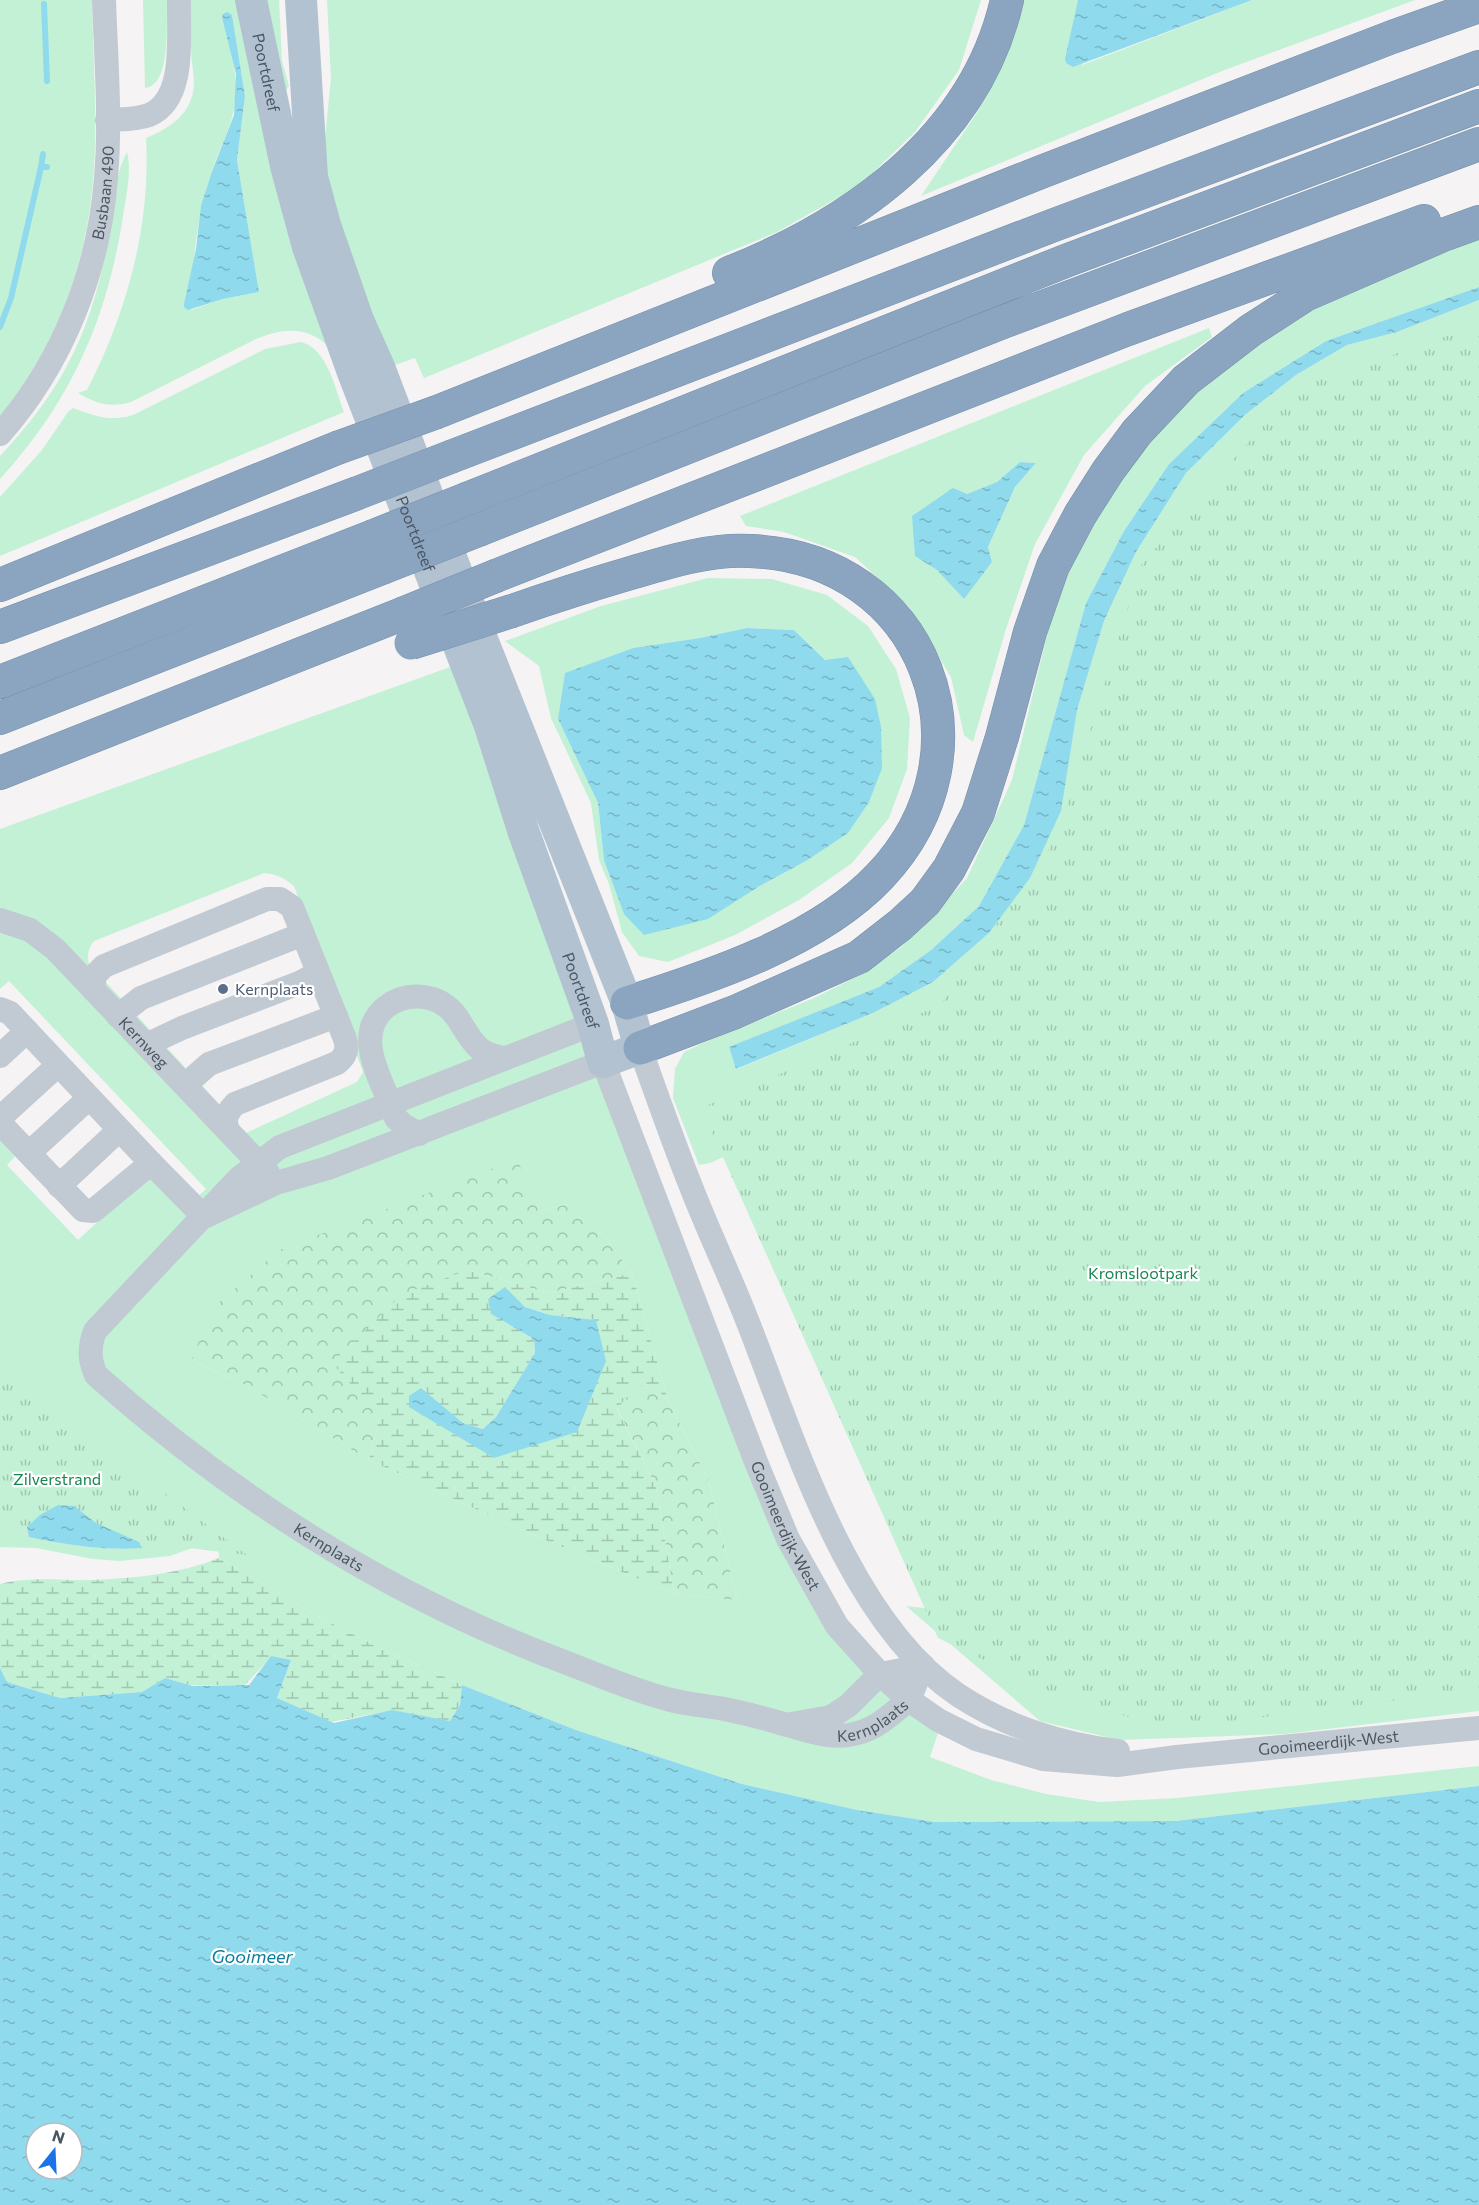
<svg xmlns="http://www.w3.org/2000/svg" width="1479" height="2205" font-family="Commissioner,sans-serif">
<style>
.grass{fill:#c3f1d5;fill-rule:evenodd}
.forest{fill:url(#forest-crowns)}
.wetland{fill:url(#wetland-marsh);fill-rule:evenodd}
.park{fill:url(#park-tufts)}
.water{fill:url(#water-ripples);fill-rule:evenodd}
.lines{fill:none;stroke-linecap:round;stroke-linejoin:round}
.stream{stroke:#90daee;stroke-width:6}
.highway-casing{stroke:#7690ad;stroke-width:34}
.minor{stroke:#c1cad2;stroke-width:24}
.major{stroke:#b3c2d1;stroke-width:32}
.highway{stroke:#8ba5c1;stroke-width:33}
.highway-bridge-casing{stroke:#7690ad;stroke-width:34;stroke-linecap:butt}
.highway-bridge{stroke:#8ba5c1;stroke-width:33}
.service-dot{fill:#5c6f8a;stroke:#fff;stroke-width:2}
.labels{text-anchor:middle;stroke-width:4.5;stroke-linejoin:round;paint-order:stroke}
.street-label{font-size:16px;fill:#4a5661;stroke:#fff}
.service-label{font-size:16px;fill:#4e5e75;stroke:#fff;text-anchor:start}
.park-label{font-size:16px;fill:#17864f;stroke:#fff}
.water-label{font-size:18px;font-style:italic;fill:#0c7c9b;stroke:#fff}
</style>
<defs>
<pattern id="forest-crowns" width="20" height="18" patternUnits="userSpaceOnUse" patternTransform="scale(1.5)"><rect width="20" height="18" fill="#c3f1d5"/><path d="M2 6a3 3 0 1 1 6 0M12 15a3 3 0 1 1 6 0" fill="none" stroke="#a0c6b0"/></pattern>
<pattern id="wetland-marsh" width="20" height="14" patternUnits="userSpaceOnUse" patternTransform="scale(1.5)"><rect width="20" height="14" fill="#c3f1d5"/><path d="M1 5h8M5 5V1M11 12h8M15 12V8" fill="none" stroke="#a0c6b0"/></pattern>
<pattern id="park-tufts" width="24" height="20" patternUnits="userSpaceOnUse" patternTransform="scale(1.5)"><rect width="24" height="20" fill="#c3f1d5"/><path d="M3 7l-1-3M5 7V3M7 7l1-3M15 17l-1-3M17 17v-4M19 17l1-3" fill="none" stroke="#a0c6b0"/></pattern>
<pattern id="water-ripples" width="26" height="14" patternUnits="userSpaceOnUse" patternTransform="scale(1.5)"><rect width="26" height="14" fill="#90daee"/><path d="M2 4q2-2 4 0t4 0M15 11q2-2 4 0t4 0" fill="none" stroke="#78b4c4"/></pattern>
</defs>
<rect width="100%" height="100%" fill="#f5f3f3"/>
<path class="grass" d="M 0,0 L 92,0 C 93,47 96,94 95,141 C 94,244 64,336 0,416 Z
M 143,0 L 167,0 C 166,21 172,85 145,88 Z
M 191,0 L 242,0 L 330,349 C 310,325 282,328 256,339 L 131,402 C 110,408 97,404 78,393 L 87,390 C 127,313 151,225 146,138 C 170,128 192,114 194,85 C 194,73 191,60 191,47 C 190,32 191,16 191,0 ZM 232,15 L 245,96 L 237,160 L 259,292 L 223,299 L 191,310 C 192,266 197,215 211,174 C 221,143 237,119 236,86 C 236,64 227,40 222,19 Z
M 263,0 L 279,0 L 282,61 L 289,86 L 283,96 Z
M 327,0 L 981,0 L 959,70 L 915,132 L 859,186 L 777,232 L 424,378 L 415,358 L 392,366 L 356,282 L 323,159 L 331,78 Z
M 1019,0 L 1078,0 L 1076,16 L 1082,65 L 1252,0 L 1415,0 L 1222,71 L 921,196 L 980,108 L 1018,12 Z
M 127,152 C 132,171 126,197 123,216 C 107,320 71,401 0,479 L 0,456 C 64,388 90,333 108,242 C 114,214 113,177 127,152 Z
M 1479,239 L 1479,287 L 1326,341 L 1243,393 L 1169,464 L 1124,531 L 1086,603 L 1024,825 L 979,906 L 931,950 L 879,987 L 729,1048 L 737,1069 L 873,1013 L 933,982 L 989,933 L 1077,710 L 1104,621 L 1136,552 L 1186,473 L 1246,414 L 1296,375 L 1347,345 L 1397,332 L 1479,300 L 1479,375 L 1049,962 L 819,1114 L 710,1163 L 699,1165 L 673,1098 L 675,1069 L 684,1052 L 712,1039 L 812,999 L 858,976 L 901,947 L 967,878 L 1012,780 L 1049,627 L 1083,533 L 1137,450 L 1218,371 L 1315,307 L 1416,261 Z
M 1209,328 L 1212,337 L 1145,386 L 1084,455 L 1035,544 L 1006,629 L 973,742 L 964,735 L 951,677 L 908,606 L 855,557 L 784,532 L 746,526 L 740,516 ZM 1020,462 L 1036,463 L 1015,487 L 988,547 L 992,562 L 964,598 L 937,570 L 967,494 L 997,482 Z
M 301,342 C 328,349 335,389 344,412 L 0,556 L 0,497 L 42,450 L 68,412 L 73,408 C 94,416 110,422 133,415 L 265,349 Z
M 708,578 L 772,579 L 827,595 L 868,626 L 896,669 L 910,718 L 907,769 L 889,818 L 852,863 L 799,900 L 735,935 L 668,962 L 639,956 L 622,932 L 609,884 L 599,860 L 591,803 L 551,718 L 539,666 L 505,641 L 601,606 ZM 747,628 L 794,630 L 825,660 L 806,861 L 758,887 L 604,860 L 598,803 L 558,719 L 566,673 L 633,648 L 700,638 Z
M 453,666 L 810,1593 L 939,1730 L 930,1757 L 991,1780 L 1046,1794 L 1099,1802 L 1177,1798 L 1479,1766 L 1479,1786 L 1175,1821 L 935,1822 L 857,1810 L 742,1784 L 576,1730 L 462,1685 L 374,1645 L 321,1618 L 219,1558 L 218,1534 L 192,1548 L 170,1556 L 120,1561 L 93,1559 L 36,1548 L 0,1547 L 0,1132 L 19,1152 L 7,1165 L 78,1240 L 150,1173 L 184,1209 L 206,1189 L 9,981 L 0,989 L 0,829 ZM 264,873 C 277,874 284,878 294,886 L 363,1072 L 357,1082 L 246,1133 L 89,964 C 87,955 88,948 94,941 ZM 516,1160 L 539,1211 L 577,1202 L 632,1273 L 668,1400 L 709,1482 L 737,1600 L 674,1594 L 517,1528 L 369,1460 L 249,1387 L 191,1360 ZM 30,1537 L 141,1548 C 106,1551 65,1545 30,1537 Z
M 906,1606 L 1479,1667 L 1479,1711 L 1285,1734 L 1119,1740 L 1040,1721 Z"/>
<path class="forest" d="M 517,1159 L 539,1211 L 577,1202 L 632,1273 L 549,1293 L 467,1270 L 380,1417 L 369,1460 L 249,1387 L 191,1360 L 214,1307 L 279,1250 Z
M 638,1383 L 668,1400 L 709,1482 L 737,1600 L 674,1594 L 656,1487 L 617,1408 Z"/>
<path class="wetland" d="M 467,1270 L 549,1293 L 632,1273 L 668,1400 L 638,1383 L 617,1409 L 656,1487 L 674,1594 L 517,1528 L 369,1460 L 380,1417 L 332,1363 L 401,1295 ZM 504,1288 L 525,1307 L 550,1315 L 596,1320 L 494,1458 L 421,1389 L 463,1423 L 484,1429 L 496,1417 L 535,1353 L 534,1339 L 491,1314 Z
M 219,1558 L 321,1618 L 374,1645 L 462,1685 L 460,1705 L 450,1721 L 388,1711 L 331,1722 L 277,1698 L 291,1660 L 269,1659 L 245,1685 L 190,1685 L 165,1678 L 142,1692 L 60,1698 L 7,1682 L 0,1668 L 0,1584 C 31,1576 61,1581 92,1580 C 136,1578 179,1574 219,1558 Z"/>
<path class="park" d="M 1479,325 L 1479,1690 L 1167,1729 L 1055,1694 L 938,1638 L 701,1108 L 940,1005 L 1058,836 L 1141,565 L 1296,388 Z
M 0,1369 L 247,1555 L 0,1525 Z"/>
<path class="water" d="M 1078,0 L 1252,0 L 1073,67 L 1066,63 L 1065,59 Z
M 227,12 L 232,15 L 245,96 L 237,160 L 259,292 L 223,299 L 188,310 L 184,307 L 184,304 L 196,249 L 201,206 L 211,174 L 234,115 L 236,74 L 222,18 L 223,14 Z
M 1479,287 L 1479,300 L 1397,332 L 1347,345 L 1296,375 L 1246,414 L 1186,473 L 1136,552 L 1104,621 L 1077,710 L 1061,811 L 1030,878 L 989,933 L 933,982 L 873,1013 L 736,1069 L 729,1047 L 879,987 L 931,950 L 979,906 L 1024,825 L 1086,603 L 1124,531 L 1169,464 L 1243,393 L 1326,341 Z
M 1020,462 L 1036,463 L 1015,487 L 988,547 L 992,562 L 964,599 L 937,570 L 915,556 L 912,516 L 953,488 L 967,494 L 997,482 Z
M 747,628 L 794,630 L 825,660 L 848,657 L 875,699 L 881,727 L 882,768 L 869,802 L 848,833 L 806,861 L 758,887 L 708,919 L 644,935 L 624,914 L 604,860 L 598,803 L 558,719 L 565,673 L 633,648 L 700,638 Z
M 505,1287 L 525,1307 L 550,1315 L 596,1320 L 606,1361 L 577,1432 L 494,1458 L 409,1407 L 409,1396 L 421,1388 L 463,1423 L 483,1429 L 496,1417 L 535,1353 L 534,1339 L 491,1314 L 488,1299 Z
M 58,1505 L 74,1506 L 96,1523 L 139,1542 L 142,1548 C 106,1551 65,1545 29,1537 L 27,1527 L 40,1515 Z
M 271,1656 L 291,1660 L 277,1698 L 334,1723 L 392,1710 L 450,1721 L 460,1705 L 462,1685 L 576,1730 L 742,1784 L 857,1810 L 935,1822 L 1175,1821 L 1479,1786 L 1479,2205 L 0,2205 L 0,1668 L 7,1682 L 60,1698 L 142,1692 L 165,1678 L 193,1686 L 249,1685 ZM 36,2133 L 72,2133 L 72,2169 L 36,2169 Z"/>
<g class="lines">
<path class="stream" d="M 44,4 L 47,81
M 43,154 L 41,167 L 47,167
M 0,327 L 11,298 L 41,167"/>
<g class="highway-casing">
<path id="highway" d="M 729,273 C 853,224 976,138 1007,0
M 437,412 L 1041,172 L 1392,37 L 1479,6
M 453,456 L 1054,225 L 1479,67
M 469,498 L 1068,260 L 1479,106
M 481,529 L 1003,322 L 1479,144
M 498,575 L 1128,329 L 1424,221
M 0,585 L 337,448
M 512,611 C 552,597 593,584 634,572 C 671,561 710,549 750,551 C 925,557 999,750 880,876 C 819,941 710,977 627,1003
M 0,627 L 355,494
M 0,682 L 371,537
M 0,718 L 382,568
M 0,773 L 402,614
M 640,1048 L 735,1012 L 859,957 L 900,925 L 925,902 L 949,869 L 978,813 L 1002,737 L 1030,632 L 1053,566 L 1080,515 L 1108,471 L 1137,432 L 1186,380 L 1251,330 L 1305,295 L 1443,235 L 1479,222"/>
</g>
<g class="minor">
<path d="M 107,120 C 121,119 136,120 149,115 C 187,99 178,35 179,0"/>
<path id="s1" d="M 0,434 C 62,364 99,271 106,178 C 111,119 106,59 104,0"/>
<path id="s2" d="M 0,920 L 30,930 L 55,949 L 268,1173"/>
<path d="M 93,989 L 95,975 L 104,966 L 267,899 L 280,899 L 292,907 L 345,1039 C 348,1049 346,1056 337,1063 L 235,1104 C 228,1111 224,1118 227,1128"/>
<path d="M 0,1009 L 10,1013 L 151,1163 L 93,1211 L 83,1210 L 0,1123"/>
<path d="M 118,1016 L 141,998 L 303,934"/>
<path id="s3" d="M 593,1024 L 280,1147 L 239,1178 L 95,1331 C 89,1347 89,1359 96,1375 C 234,1498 393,1598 567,1663 C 601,1676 635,1691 671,1700 C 690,1705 710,1706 729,1710 C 748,1714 768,1719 787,1725 C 817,1733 840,1743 871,1728 C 883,1722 894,1712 904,1704 L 909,1700 L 923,1666"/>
<path d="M 146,1045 L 182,1028 L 299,983 L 318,973"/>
<path d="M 640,1048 C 656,1093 672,1139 690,1184 C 708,1231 731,1278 749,1325 C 795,1442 849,1622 958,1695 C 1005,1726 1062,1745 1118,1751"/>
<path d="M 0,1056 L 27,1031"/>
<path d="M 185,1085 L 209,1064 L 336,1016"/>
<path d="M 0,1118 L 58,1065"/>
<path d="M 419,1134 L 403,1125 L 396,1118 C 385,1085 350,1036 386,1007 C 407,991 439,993 456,1016 C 464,1027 469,1040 480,1049 C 488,1055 496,1057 506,1058"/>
<path d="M 29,1153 L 89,1098"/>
<path d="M 151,1163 L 204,1217"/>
<path d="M 59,1186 L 119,1130"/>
<path id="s4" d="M 204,1217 L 276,1183 L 328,1168 L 603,1062 L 756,1462 L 788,1539 L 837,1626 L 880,1674 L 909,1700 L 938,1720 L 976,1739 L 1043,1759 L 1117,1765 L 1177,1757 L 1479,1728"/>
<path d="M 791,1724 L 831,1717 L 849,1705 L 880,1674 L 923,1666"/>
</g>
<path class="major" id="s5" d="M 251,0 L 286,166 L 308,247 L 354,375 L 490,726 L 524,833 L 593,1024 L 603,1062 L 640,1048 L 627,1003 L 483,642 L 379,367 L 358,320 L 325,225 L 312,177 L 301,0"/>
<use href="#highway" class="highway"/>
<g class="highway-bridge-casing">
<path id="highway-bridge" d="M 337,448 L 437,412
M 355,494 L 453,456
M 371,537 L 469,498
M 382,568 L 481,529
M 402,614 L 498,575
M 411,643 L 512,611"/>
</g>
<use href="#highway-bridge" class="highway-bridge"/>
</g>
<circle class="service-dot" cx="223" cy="989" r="6"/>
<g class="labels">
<g class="street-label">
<text dy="6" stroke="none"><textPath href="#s5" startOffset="74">Poortdreef</textPath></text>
<text dy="6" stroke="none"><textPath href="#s1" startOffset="267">Busbaan 490</textPath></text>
<text dy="6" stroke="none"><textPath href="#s5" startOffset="560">Poortdreef</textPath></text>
<text dy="6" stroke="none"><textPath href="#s5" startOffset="1046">Poortdreef</textPath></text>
<text dy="6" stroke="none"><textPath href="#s2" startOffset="192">Kernweg</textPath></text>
<text dy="6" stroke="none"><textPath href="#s4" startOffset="927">Gooimeerdijk-West</textPath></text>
<text dy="6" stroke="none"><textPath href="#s3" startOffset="933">Kernplaats</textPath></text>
<text dy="6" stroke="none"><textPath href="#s3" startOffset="1518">Kernplaats</textPath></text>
<text dy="6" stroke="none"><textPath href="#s4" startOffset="1578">Gooimeerdijk-West</textPath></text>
</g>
<g class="service-label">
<text x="235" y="995">Kernplaats</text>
</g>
<g class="park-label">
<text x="1143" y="1279">Kromslootpark</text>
<text x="57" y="1485">Zilverstrand</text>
</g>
<g class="water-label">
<text x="252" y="1963">Gooimeer</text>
</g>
</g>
<g transform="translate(54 2151) rotate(18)"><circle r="28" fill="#ffffff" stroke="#b7bbc0" stroke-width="1.5"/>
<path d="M0-4.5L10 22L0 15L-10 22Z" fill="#1a73e8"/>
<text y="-9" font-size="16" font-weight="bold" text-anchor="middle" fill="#4a5661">N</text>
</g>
</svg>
